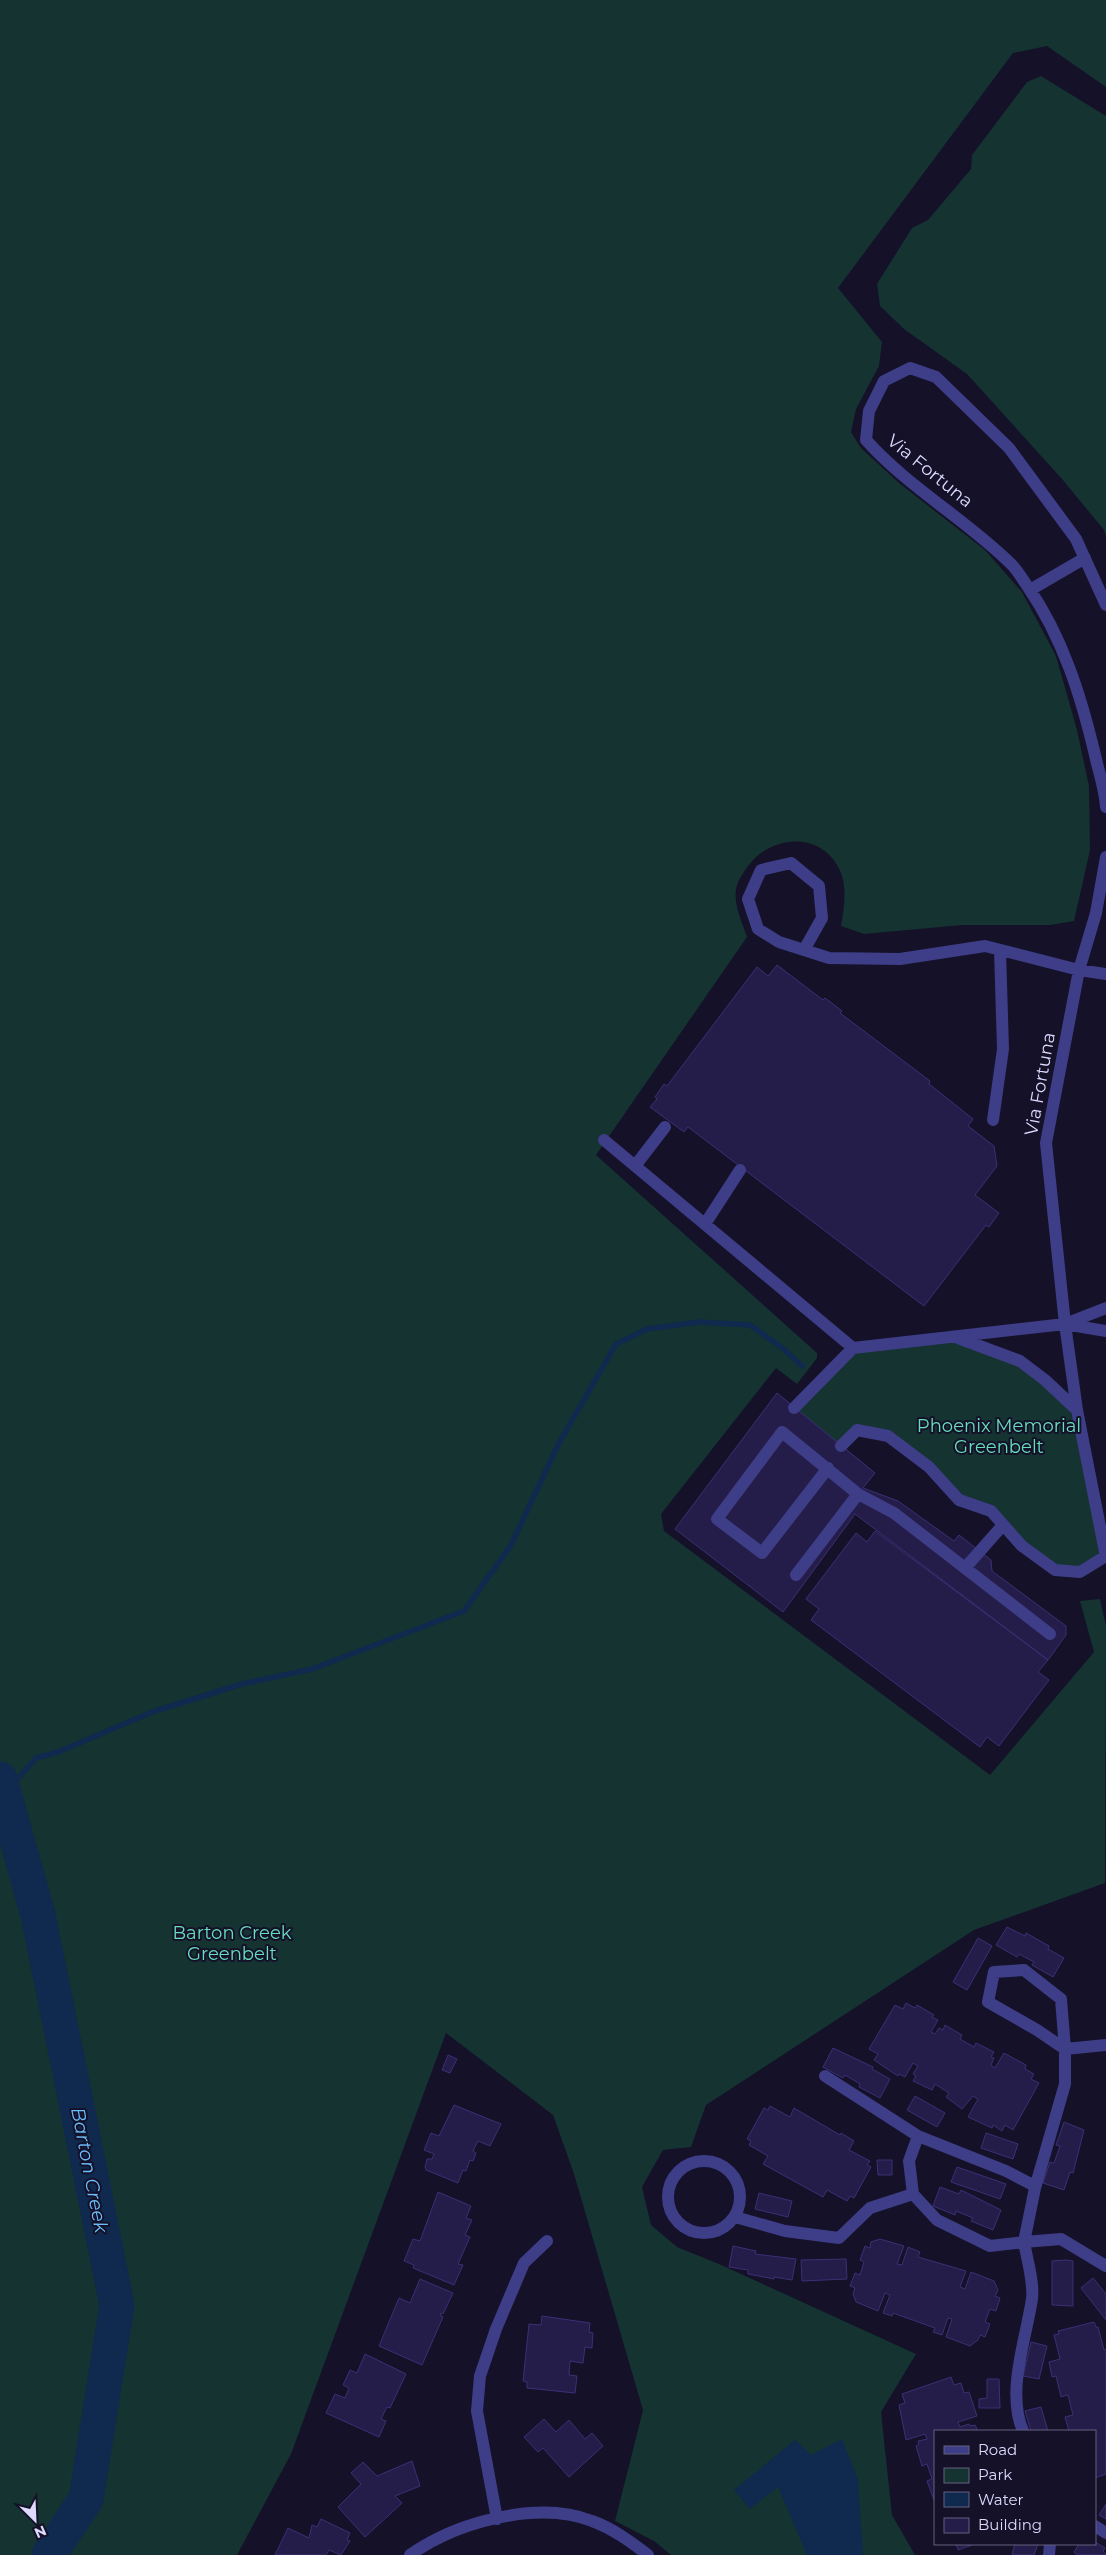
<svg xmlns="http://www.w3.org/2000/svg" width="1106" height="2555" font-family="Montserrat,sans-serif">
<style>
.green{fill:#143331}
.water{fill:#10294e}
.lines{fill:none;stroke-linecap:round;stroke-linejoin:round}
.stream{stroke:#10294e;stroke-width:5.5}
.river{stroke:#10294e;stroke-width:35}
.building{fill:#251d49;stroke:#3b3075}
.minor{stroke:#3e3d87;stroke-width:12}
.labels{text-anchor:middle;stroke-width:4;stroke-linejoin:round;paint-order:stroke}
.street-label{font-size:18px;fill:#dddafe;stroke:#141129}
.park-label{font-size:18px;fill:#66debc;stroke:#141129}
.water-label{font-size:19px;font-style:italic;fill:#6abdfc;stroke:#141129}
</style>
<rect width="100%" height="100%" fill="#141129"/>
<path class="green" d="M 0,0 L 1106,0 L 1106,87 L 1047,46 L 1013,53 L 838,288 L 882,342 L 879,366 L 856,409 L 851,432 L 861,448 L 899,483 L 985,550 L 1022,592 L 1056,656 L 1077,730 L 1089,786 L 1090,850 L 1074,921 L 1050,925 L 962,925 L 864,934 L 841,926 C 844,910 847,889 841,873 C 826,836 784,833 756,857 C 749,864 740,876 737,885 C 732,902 742,922 747,937 L 596,1155 L 817,1353 L 817,1358 L 797,1384 L 776,1368 L 661,1514 L 664,1531 L 990,1775 L 1094,1652 L 1080,1601 L 1100,1599 L 1106,1626 L 1105,1883 L 974,1930 L 706,2105 L 691,2147 L 663,2150 L 642,2187 L 651,2225 L 677,2247 L 719,2264 L 916,2354 L 881,2412 L 892,2515 L 915,2555 L 671,2555 L 654,2541 L 615,2521 L 643,2410 L 574,2174 L 553,2115 L 446,2033 L 291,2454 L 237,2555 L 0,2555 Z
M 1041,76 L 1106,116 L 1106,536 L 1104,530 L 1062,479 L 967,374 L 904,329 L 880,306 L 877,284 L 912,228 L 928,220 L 971,169 L 972,155 L 1027,82 Z
M 955,1337 L 1020,1361 L 1077,1410 L 1106,1556 L 1080,1572 L 1055,1570 L 991,1511 L 959,1500 L 888,1436 L 857,1430 L 841,1446 L 794,1408 L 853,1348 Z"/>
<path class="water" d="M 842,2439 L 858,2480 L 863,2555 L 807,2555 L 778,2487 L 750,2509 L 734,2490 L 795,2440 L 811,2455 Z"/>
<g class="lines">
<path class="stream" d="M 4,1794 L 36,1758 L 58,1752 L 152,1712 L 242,1684 L 312,1669 L 464,1611 L 511,1545 L 559,1443 L 616,1344 L 647,1329 L 698,1322 L 750,1325 L 781,1347 L 802,1366"/>
<path class="river" d="M 0,1779 L 38,1915 L 117,2305 L 86,2499 L 49,2555"/>
</g>
<path class="building" d="M 777,965 L 823,1000 L 825,998 L 842,1011 L 840,1013 L 930,1081 L 929,1084 L 973,1119 L 968,1126 L 994,1146 L 997,1166 L 975,1195 L 999,1213 L 989,1227 L 986,1225 L 924,1306 L 688,1127 L 684,1132 L 650,1107 L 657,1099 L 655,1097 L 664,1084 L 667,1086 L 757,967 L 768,976 Z
M 777,1393 L 875,1473 L 863,1488 L 898,1501 L 954,1541 L 959,1535 L 991,1560 L 992,1571 L 1066,1626 L 1066,1635 L 1048,1660 L 855,1514 L 783,1612 L 675,1529 Z
M 875,1531 L 1048,1660 L 1038,1672 L 1049,1680 L 999,1746 L 987,1737 L 980,1747 L 811,1620 L 819,1609 L 806,1599 L 856,1533 L 867,1542 Z
M 1007,1927 L 1025,1936 L 1026,1933 L 1049,1946 L 1048,1949 L 1064,1958 L 1053,1977 L 1032,1965 L 1034,1962 L 1019,1954 L 1017,1957 L 996,1945 Z
M 978,1938 L 992,1946 L 967,1990 L 953,1982 Z
M 906,2003 L 915,2008 L 917,2005 L 934,2015 L 932,2017 L 938,2020 L 931,2032 L 935,2034 L 939,2028 L 943,2030 L 945,2025 L 962,2035 L 960,2039 L 974,2047 L 976,2043 L 994,2052 L 991,2057 L 994,2058 L 991,2065 L 995,2068 L 1004,2053 L 1026,2065 L 1025,2069 L 1034,2074 L 1031,2079 L 1039,2083 L 1013,2130 L 1005,2125 L 1002,2131 L 993,2125 L 992,2128 L 968,2117 L 978,2099 L 973,2096 L 962,2109 L 946,2097 L 949,2093 L 935,2084 L 932,2090 L 913,2081 L 916,2076 L 913,2074 L 918,2066 L 913,2063 L 905,2077 L 899,2074 L 898,2076 L 874,2060 L 878,2054 L 869,2049 L 895,2005 L 903,2009 Z
M 833,2048 L 873,2067 L 872,2069 L 890,2079 L 880,2098 L 859,2087 L 860,2084 L 845,2075 L 843,2078 L 823,2067 Z
M 448,2055 L 457,2059 L 450,2073 L 442,2070 Z
M 915,2096 L 945,2113 L 937,2127 L 907,2110 Z
M 454,2105 L 501,2124 L 490,2146 L 478,2141 L 473,2151 L 476,2153 L 473,2161 L 470,2160 L 466,2171 L 463,2170 L 458,2183 L 426,2170 L 425,2167 L 427,2159 L 432,2159 L 434,2154 L 424,2150 L 431,2133 L 439,2136 Z
M 770,2106 L 790,2117 L 794,2108 L 840,2135 L 841,2133 L 854,2141 L 849,2150 L 870,2161 L 867,2165 L 871,2167 L 854,2198 L 850,2196 L 847,2201 L 827,2190 L 823,2197 L 763,2164 L 768,2156 L 749,2145 L 751,2141 L 747,2139 L 764,2108 L 768,2110 Z
M 1064,2122 L 1084,2130 L 1073,2173 L 1070,2172 L 1064,2190 L 1043,2183 L 1050,2162 L 1054,2163 L 1060,2146 L 1056,2145 Z
M 986,2133 L 1018,2144 L 1013,2159 L 981,2148 Z
M 877,2160 L 892,2160 L 892,2175 L 878,2175 Z
M 957,2167 L 1006,2184 L 1000,2199 L 951,2182 Z
M 940,2187 L 959,2194 L 961,2190 L 1001,2210 L 993,2230 L 971,2221 L 973,2218 L 956,2211 L 955,2215 L 933,2206 Z
M 438,2192 L 471,2206 L 466,2218 L 472,2220 L 465,2235 L 470,2237 L 458,2264 L 463,2265 L 454,2285 L 413,2268 L 414,2265 L 404,2261 L 413,2239 L 420,2241 Z
M 759,2193 L 792,2201 L 788,2217 L 755,2209 Z
M 880,2239 L 904,2246 L 897,2264 L 902,2265 L 908,2247 L 920,2252 L 918,2257 L 966,2271 L 960,2287 L 965,2289 L 971,2272 L 994,2281 L 998,2290 L 995,2296 L 1000,2298 L 996,2311 L 990,2309 L 985,2322 L 990,2324 L 985,2337 L 980,2335 L 978,2340 L 970,2346 L 946,2337 L 952,2319 L 948,2318 L 942,2335 L 933,2332 L 935,2328 L 893,2313 L 892,2316 L 883,2313 L 890,2295 L 885,2293 L 878,2311 L 856,2302 L 853,2294 L 855,2288 L 850,2286 L 855,2273 L 860,2275 L 864,2262 L 860,2260 L 865,2246 L 870,2248 L 871,2242 Z
M 733,2246 L 756,2251 L 755,2254 L 796,2259 L 792,2280 L 774,2277 L 774,2279 L 748,2274 L 748,2270 L 729,2267 Z
M 846,2259 L 847,2279 L 802,2281 L 801,2260 Z
M 1066,2260 L 1073,2261 L 1073,2306 L 1052,2305 L 1052,2261 Z
M 1093,2278 L 1106,2294 L 1106,2320 L 1081,2288 Z
M 420,2279 L 453,2293 L 443,2314 L 441,2313 L 440,2315 L 443,2317 L 422,2365 L 379,2346 L 399,2298 L 410,2303 Z
M 542,2316 L 590,2323 L 589,2332 L 593,2333 L 592,2348 L 585,2347 L 583,2363 L 570,2361 L 569,2375 L 577,2376 L 575,2393 L 527,2388 L 527,2382 L 523,2381 L 529,2324 L 541,2325 Z
M 1094,2322 L 1096,2327 L 1098,2327 L 1104,2350 L 1106,2349 L 1106,2474 L 1095,2478 L 1095,2431 L 1069,2431 L 1065,2417 L 1073,2415 L 1068,2395 L 1061,2397 L 1056,2376 L 1052,2377 L 1049,2362 L 1060,2359 L 1054,2335 L 1059,2334 L 1058,2331 Z
M 1031,2342 L 1047,2346 L 1039,2379 L 1023,2376 Z
M 365,2354 L 406,2374 L 390,2408 L 387,2407 L 381,2419 L 386,2421 L 379,2437 L 326,2413 L 335,2394 L 345,2398 L 349,2388 L 343,2385 L 350,2370 L 357,2373 Z
M 951,2377 L 954,2385 L 961,2383 L 964,2393 L 969,2392 L 977,2416 L 958,2422 L 960,2427 L 969,2424 L 970,2426 L 975,2425 L 978,2431 L 935,2431 L 934,2500 L 927,2481 L 932,2479 L 927,2464 L 922,2466 L 916,2446 L 919,2444 L 918,2441 L 927,2439 L 925,2434 L 906,2440 L 899,2405 L 905,2403 L 902,2394 Z
M 987,2379 L 999,2379 L 1000,2408 L 979,2408 L 979,2399 L 987,2398 Z
M 1041,2407 L 1048,2431 L 1031,2431 L 1025,2411 Z
M 544,2419 L 556,2432 L 569,2420 L 585,2439 L 592,2433 L 603,2446 L 569,2477 L 543,2448 L 538,2452 L 524,2437 Z
M 412,2461 L 420,2486 L 395,2496 L 402,2503 L 365,2537 L 338,2507 L 361,2484 L 351,2473 L 363,2462 L 377,2476 Z
M 1106,2504 L 1106,2519 L 1099,2515 Z
M 321,2519 L 350,2533 L 347,2540 L 350,2541 L 341,2555 L 329,2550 L 326,2555 L 275,2555 L 288,2528 L 309,2538 L 312,2525 L 317,2527 Z
M 1095,2542 L 1105,2548 L 1103,2551 L 1106,2555 L 1077,2555 L 1074,2552 L 1079,2544 L 1095,2544 Z
M 956,2544 L 972,2544 L 972,2545 L 958,2550 Z
M 1015,2544 L 1038,2544 L 1034,2555 L 1015,2555 L 1012,2554 Z"/>
<g class="lines">
<path class="minor" d="M 1030,590 L 1085,558
M 1106,605 L 1076,539 L 1009,448 L 936,377 L 910,368 L 884,381 L 869,411 L 866,440 C 908,487 965,519 1010,563 C 1017,569 1022,579 1028,587 C 1063,638 1081,696 1095,755 C 1099,773 1105,790 1106,807
M 1106,857 L 1096,913 L 1079,970 L 1046,1143 L 1065,1324 L 1077,1410 L 1106,1557
M 804,950 L 822,918 L 819,886 L 791,863 L 761,870 L 748,899 L 758,929 L 779,942 L 829,958 L 900,959 L 985,946 L 1079,970 L 1106,974
M 993,1120 L 1003,1049 L 1000,950
M 604,1140 L 853,1348
M 635,1166 L 665,1127
M 705,1224 L 740,1170
M 1065,1324 L 1106,1308
M 958,1338 L 1020,1361 L 1045,1380 L 1077,1410
M 794,1408 L 853,1348 L 1065,1324 L 1106,1331
M 841,1446 L 857,1430 L 888,1436 L 929,1467 L 959,1500 L 991,1511 L 1022,1546 L 1055,1570 L 1080,1572 L 1106,1556
M 828,1468 L 762,1553 L 717,1519 L 782,1432 L 858,1494
M 965,1568 L 1003,1525
M 796,1575 L 858,1494 L 894,1513 L 1050,1634
M 825,2076 L 918,2136
M 918,2136 L 1006,2171 L 1033,2185 L 1035,2188 L 1024,2242 L 990,2246 L 937,2220 L 913,2194 L 909,2161 Z
M668 2197a36 36 0 1 1 72 0a36 36 0 1 1-72 0Z
M 1035,2188 L 1065,2084 L 1065,2049 L 1037,2030 L 988,2002 L 994,1972 L 1024,1970 L 1061,1999 L 1065,2049 L 1106,2045
M 735,2217 L 785,2231 L 839,2238 L 870,2208 L 913,2194
M 1023,2431 C 1006,2392 1026,2339 1032,2299 C 1034,2282 1027,2259 1024,2242 L 1061,2239 L 1106,2266
M 497,2519 L 477,2411 L 480,2376 L 496,2329 L 524,2263 L 547,2241
M 1095,2526 L 1106,2533
M 410,2555 C 456,2522 538,2500 592,2521 C 612,2528 631,2542 648,2555
M 1049,2555 L 1050,2544"/>
</g>
<g class="labels">
<g class="street-label">
<text transform="translate(930 471) rotate(39)" y="6">Via Fortuna</text>
<text transform="translate(1040 1084) rotate(-80)" y="6">Via Fortuna</text>
</g>
<g class="park-label">
<text x="999" y="1432">Phoenix Memorial<tspan x="999" dy="21">Greenbelt</tspan></text>
<text x="232" y="1939">Barton Creek<tspan x="232" dy="21">Greenbelt</tspan></text>
</g>
<g class="water-label">
<text transform="translate(90 2170) rotate(79)" y="7">Barton Creek</text>
</g>
</g>
<rect x="934" y="2430" width="162" height="115" fill="#141129" stroke="#64617e"/>
<rect x="944" y="2446" width="25" height="8" fill="#3e3d87" stroke="#64617e"/>
<text x="978" y="2455" font-size="15" fill="#dddafe">Road</text>
<rect x="944" y="2468" width="25" height="15" fill="#143331" stroke="#64617e"/>
<text x="978" y="2480" font-size="15" fill="#dddafe">Park</text>
<rect x="944" y="2492" width="25" height="15" fill="#10294e" stroke="#64617e"/>
<text x="978" y="2505" font-size="15" fill="#dddafe">Water</text>
<rect x="944" y="2518" width="25" height="15" fill="#251d49" stroke="#64617e"/>
<text x="978" y="2530" font-size="15" fill="#dddafe">Building</text>
<g transform="translate(35 2520) rotate(156)" stroke="#141129" stroke-width="4" paint-order="stroke">
<path d="M0-4L9 19L0 12L-9 19Z" fill="#dddafe"/>
<text y="-8" font-size="14" font-weight="bold" text-anchor="middle" fill="#dddafe">N</text>
</g>
</svg>
